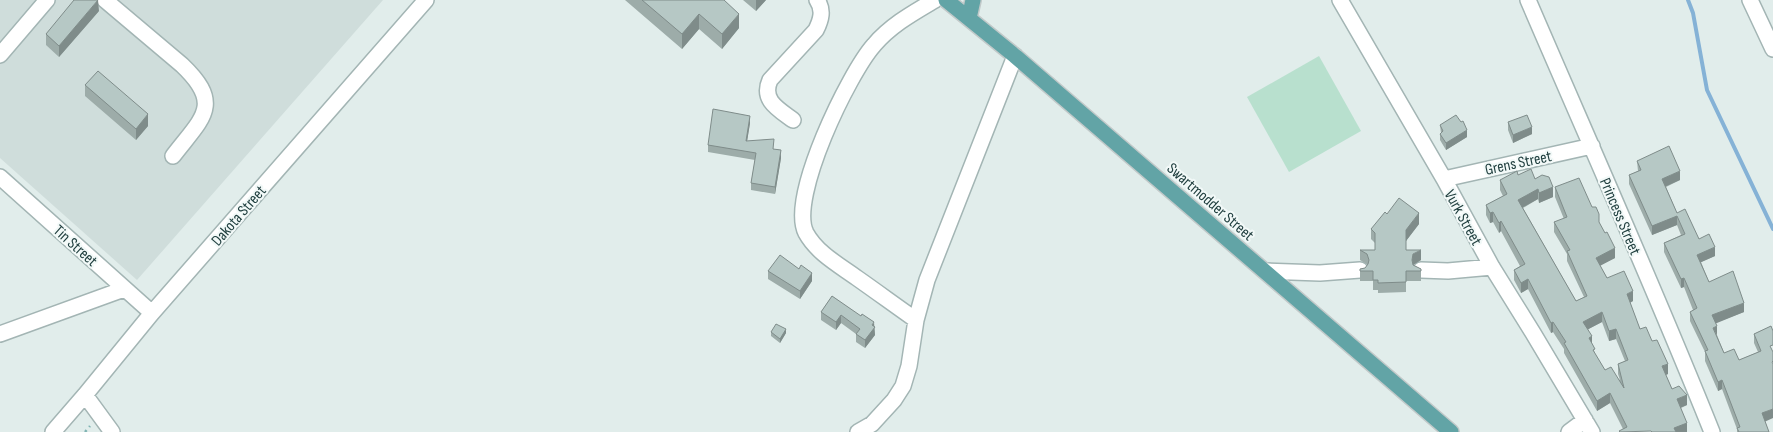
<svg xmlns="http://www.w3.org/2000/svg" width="1773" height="432" font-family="'Sofia Sans Condensed',sans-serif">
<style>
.built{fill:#cfdddb}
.green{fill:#b8e0ce}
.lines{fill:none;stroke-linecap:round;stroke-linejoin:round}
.stream{stroke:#85b2d6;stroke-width:4}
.minor-casing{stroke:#a3b5b4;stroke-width:18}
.major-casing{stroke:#c1c9c9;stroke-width:18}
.path{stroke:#7fb3b2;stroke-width:2.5;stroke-dasharray:2.5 4;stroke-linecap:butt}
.minor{stroke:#fff;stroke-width:15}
.major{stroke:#62a4a6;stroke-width:15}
.wall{fill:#9daca9;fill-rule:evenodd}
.shaded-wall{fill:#7f8c8a}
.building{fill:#b6c8c5;stroke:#7f8c8a;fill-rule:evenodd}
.labels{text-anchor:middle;stroke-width:4;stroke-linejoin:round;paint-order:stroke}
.street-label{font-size:16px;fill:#203f3f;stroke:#f2f9f8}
</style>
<rect width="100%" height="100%" fill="#e1edeb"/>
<path class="built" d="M 0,0 L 383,0 L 137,280 L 0,158 Z"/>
<path class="green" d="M 1319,56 L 1361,131 L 1289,172 L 1247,97 Z"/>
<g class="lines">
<path class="stream" d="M 1688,0 L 1693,13 L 1707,90 L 1773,229"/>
<g class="minor-casing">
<path id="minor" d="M 105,0 L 182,65 C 224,105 202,118 173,156
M 1340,0 L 1444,179 L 1492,267 L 1533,333 L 1592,432
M 1528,0 C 1590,144 1654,287 1712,432
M 1750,0 L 1773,49
M 0,55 L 47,0
M 793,120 C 778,109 761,100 770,80 L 816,30 C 821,20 824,10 817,0
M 0,177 L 152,313
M 1444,179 L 1592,146
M 1421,270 L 1448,271 L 1492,267
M 1266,271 L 1320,273 L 1360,270
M 916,320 C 896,306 877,292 857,278 C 839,265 817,253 806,233 C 788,198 849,73 874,45 C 891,25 913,13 935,0
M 0,334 L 124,289
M 85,395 L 112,432
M 53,432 L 85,395 L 152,313 L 426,0
M 858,432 L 872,424 L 894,400 L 903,386 L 909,366 L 916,320 L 927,280 L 1015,56
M 1569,432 L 1585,420"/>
</g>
<g class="major-casing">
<path id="major" d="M 946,0 L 1015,56 L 1451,432
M 969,18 L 973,0"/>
</g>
<path class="path" d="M 85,432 L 90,426"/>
<use href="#minor" class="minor"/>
<use href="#major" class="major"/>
</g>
<path class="wall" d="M 625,0 L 724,0 L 739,28 L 722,49 L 699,29 L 682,49 Z
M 743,0 L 766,0 L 756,11 Z
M 99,11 L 59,57 L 46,45 L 46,34 Z
M 85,85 L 148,126 L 136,140 L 85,96 Z
M 1508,122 L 1532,134 L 1513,143 L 1508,130 Z
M 750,123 L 747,141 L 781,158 L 775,194 L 751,190 L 751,183 L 755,160 L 708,152 L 708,145 Z
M 1440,125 L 1467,137 L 1446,150 L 1440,140 L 1440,134 L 1441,133 Z
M 1637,161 L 1680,180 L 1666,187 L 1677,213 L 1699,239 L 1715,256 L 1701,262 L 1709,282 L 1744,312 L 1715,323 L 1717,335 L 1724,353 L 1739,360 L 1758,352 L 1754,343 L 1754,334 L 1771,326 L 1765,421 L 1769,432 L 1737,432 L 1737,429 L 1722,389 L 1718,391 L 1705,361 L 1705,352 L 1690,321 L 1690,312 L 1693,310 L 1684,287 L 1681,288 L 1664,252 L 1664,243 L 1681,235 L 1677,225 L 1652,235 L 1629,184 L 1629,175 L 1638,171 Z
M 1518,175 L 1535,179 L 1553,197 L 1539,203 L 1538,199 L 1523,208 L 1576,301 L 1584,297 L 1567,261 L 1567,254 L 1554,232 L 1554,222 L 1564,219 L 1555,197 L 1555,187 L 1599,222 L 1615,258 L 1600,265 L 1607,278 L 1633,301 L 1630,303 L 1640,329 L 1668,374 L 1666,375 L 1672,389 L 1687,405 L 1681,408 L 1687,432 L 1623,429 L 1610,403 L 1597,411 L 1564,353 L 1564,349 L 1553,332 L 1551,333 L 1528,289 L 1521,293 L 1514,280 L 1514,270 L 1520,266 L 1501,231 L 1499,233 L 1493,222 L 1490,223 L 1486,215 L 1486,205 L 1503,196 L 1500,190 L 1500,180 ZM 1602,322 L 1609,341 L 1616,339 L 1625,361 L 1618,364 L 1618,374 L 1620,380 L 1605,370 L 1595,354 L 1592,344 L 1588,329 Z
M 1387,214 L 1419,224 L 1406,241 L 1406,250 L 1421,260 L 1413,265 L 1421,269 L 1421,281 L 1406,281 L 1406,292 L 1378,293 L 1378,290 L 1373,290 L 1373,281 L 1360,281 L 1360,269 L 1365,268 L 1368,265 L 1360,260 L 1360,250 L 1375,250 L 1375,243 L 1371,239 L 1371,229 Z
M 799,269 L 812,281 L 800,299 L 768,279 L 768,271 Z
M 832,296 L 874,326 L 875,335 L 865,348 L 856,342 L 856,334 L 841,323 L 836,330 L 821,320 L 821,312 Z
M 771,332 L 786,333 L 780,343 L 771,336 Z"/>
<path class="shaded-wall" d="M 98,0 L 99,11 L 59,57 L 59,46 Z
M 756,0 L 766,0 L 756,11 Z
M 699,14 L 699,29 L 682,49 L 682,34 Z
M 739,14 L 739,28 L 722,49 L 722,34 Z
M 148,114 L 148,126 L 136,140 L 136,129 Z
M 750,116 L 750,123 L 746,148 L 746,141 Z
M 1532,127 L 1532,134 L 1513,143 L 1513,135 Z
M 1467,130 L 1467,137 L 1446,150 L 1446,143 Z
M 781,150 L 781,158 L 775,194 L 775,187 Z
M 1680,171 L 1680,180 L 1662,188 L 1662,179 Z
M 1553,187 L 1553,197 L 1539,203 L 1539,193 Z
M 1538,189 L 1538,199 L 1518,210 L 1518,200 Z
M 1493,212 L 1493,222 L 1490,223 L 1490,213 Z
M 1419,213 L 1419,224 L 1406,241 L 1406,230 Z
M 1677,216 L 1677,225 L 1652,235 L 1652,226 Z
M 1501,221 L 1501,231 L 1499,233 L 1499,223 Z
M 1715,247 L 1715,256 L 1697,264 L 1697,255 Z
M 1615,248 L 1615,258 L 1596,268 L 1596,258 Z
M 1421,250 L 1421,260 L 1413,265 L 1412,260 L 1413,254 Z
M 812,273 L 812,281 L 800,299 L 800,291 Z
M 1684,278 L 1684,287 L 1681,288 L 1681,279 Z
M 1528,279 L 1528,289 L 1521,293 L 1521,283 Z
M 1633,291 L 1633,301 L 1627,304 L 1627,294 Z
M 1744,303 L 1744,312 L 1712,325 L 1712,315 Z
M 1602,312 L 1602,322 L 1583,332 L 1583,322 Z
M 841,315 L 841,323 L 836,330 L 836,322 Z
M 874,322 L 875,335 L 865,348 L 865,340 Z
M 1553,322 L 1553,332 L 1551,333 L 1551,323 Z
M 1717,326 L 1717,335 L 1713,328 Z
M 786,329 L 786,333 L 780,343 L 780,339 Z
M 1616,329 L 1616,339 L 1609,341 L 1609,331 Z
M 1592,336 L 1592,346 L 1589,338 Z
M 1668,364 L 1668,374 L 1662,376 L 1662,366 Z
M 1722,380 L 1722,389 L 1718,391 L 1718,382 Z
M 1610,393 L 1610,403 L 1597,411 L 1597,401 Z
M 1687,395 L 1687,405 L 1677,409 L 1677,399 Z
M 1773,409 L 1773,418 L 1762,423 L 1762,413 Z
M 1687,423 L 1687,432 L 1674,432 L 1674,428 Z"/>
<path class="building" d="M 74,0 L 98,0 L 59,46 L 46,34 Z
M 642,0 L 724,0 L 739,14 L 722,34 L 699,14 L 682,34 Z
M 98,71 L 148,114 L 136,129 L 85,85 Z
M 713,109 L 750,116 L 746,141 L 774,139 L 773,149 L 781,150 L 775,187 L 751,183 L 756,153 L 708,145 Z
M 1456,115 L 1461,122 L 1463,121 L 1467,130 L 1446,143 L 1440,134 L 1443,131 L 1440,125 Z
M 1527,115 L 1532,127 L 1513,135 L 1508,122 Z
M 1669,146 L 1680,171 L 1662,179 L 1677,213 L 1685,209 L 1699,239 L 1709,234 L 1715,247 L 1697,255 L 1709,282 L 1733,271 L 1744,303 L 1712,315 L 1717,326 L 1713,328 L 1724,353 L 1734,349 L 1739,360 L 1761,351 L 1754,334 L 1771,326 L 1773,331 L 1773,345 L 1770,346 L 1773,352 L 1773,361 L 1772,362 L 1773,364 L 1773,409 L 1762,413 L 1769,432 L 1739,432 L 1737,428 L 1740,427 L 1722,380 L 1718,382 L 1705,351 L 1708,350 L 1690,312 L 1697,308 L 1684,278 L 1681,279 L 1664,243 L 1685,234 L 1677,216 L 1652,226 L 1629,175 L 1641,170 L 1637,161 Z
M 1531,169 L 1535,179 L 1542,175 L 1549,177 L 1553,187 L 1539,193 L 1538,189 L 1518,200 L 1576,301 L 1587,296 L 1567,251 L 1570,250 L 1554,222 L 1567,217 L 1555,187 L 1579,178 L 1592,207 L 1596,207 L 1599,214 L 1599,222 L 1605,233 L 1607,232 L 1615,248 L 1596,258 L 1607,278 L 1624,271 L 1633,291 L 1627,294 L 1640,329 L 1646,327 L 1652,341 L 1657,340 L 1668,364 L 1662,366 L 1672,389 L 1679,386 L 1687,395 L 1677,399 L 1687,423 L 1674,428 L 1676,432 L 1652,432 L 1651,431 L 1620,432 L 1619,431 L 1627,427 L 1610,393 L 1597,401 L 1564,343 L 1566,342 L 1553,322 L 1551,323 L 1528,279 L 1521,283 L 1514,270 L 1525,264 L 1501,221 L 1499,223 L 1493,212 L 1490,213 L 1486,205 L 1507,194 L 1500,180 L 1517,171 L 1518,175 ZM 1602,312 L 1609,331 L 1616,329 L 1628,360 L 1618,364 L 1624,388 L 1611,367 L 1605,370 L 1593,350 L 1595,349 L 1589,338 L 1592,336 L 1583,322 Z
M 1399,198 L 1419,213 L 1406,230 L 1406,250 L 1421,250 L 1413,254 L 1412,260 L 1413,265 L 1421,269 L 1421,271 L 1406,271 L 1406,282 L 1378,283 L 1378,280 L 1373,280 L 1373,271 L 1360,271 L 1360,269 L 1365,268 L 1368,264 L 1369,260 L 1367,254 L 1360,250 L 1375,250 L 1375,233 L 1371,229 L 1385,212 L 1387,214 Z
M 780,255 L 799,269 L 801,265 L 812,273 L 800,291 L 768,271 Z
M 832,296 L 861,316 L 862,314 L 874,322 L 872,325 L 875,327 L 865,340 L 856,334 L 860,329 L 841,315 L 836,322 L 821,312 Z
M 776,324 L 786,329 L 780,339 L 771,332 Z"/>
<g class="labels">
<g class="street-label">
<text transform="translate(1518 162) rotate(-12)" y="6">Grens Street</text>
<text transform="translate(1211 201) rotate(41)" y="6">Swartmodder Street</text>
<text transform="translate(238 215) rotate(-49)" y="6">Dakota Street</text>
<text transform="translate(1621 216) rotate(67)" y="6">Princess Street</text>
<text transform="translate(1464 217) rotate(61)" y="6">Vurk Street</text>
<text transform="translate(76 245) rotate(42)" y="6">Tin Street</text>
</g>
</g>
</svg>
